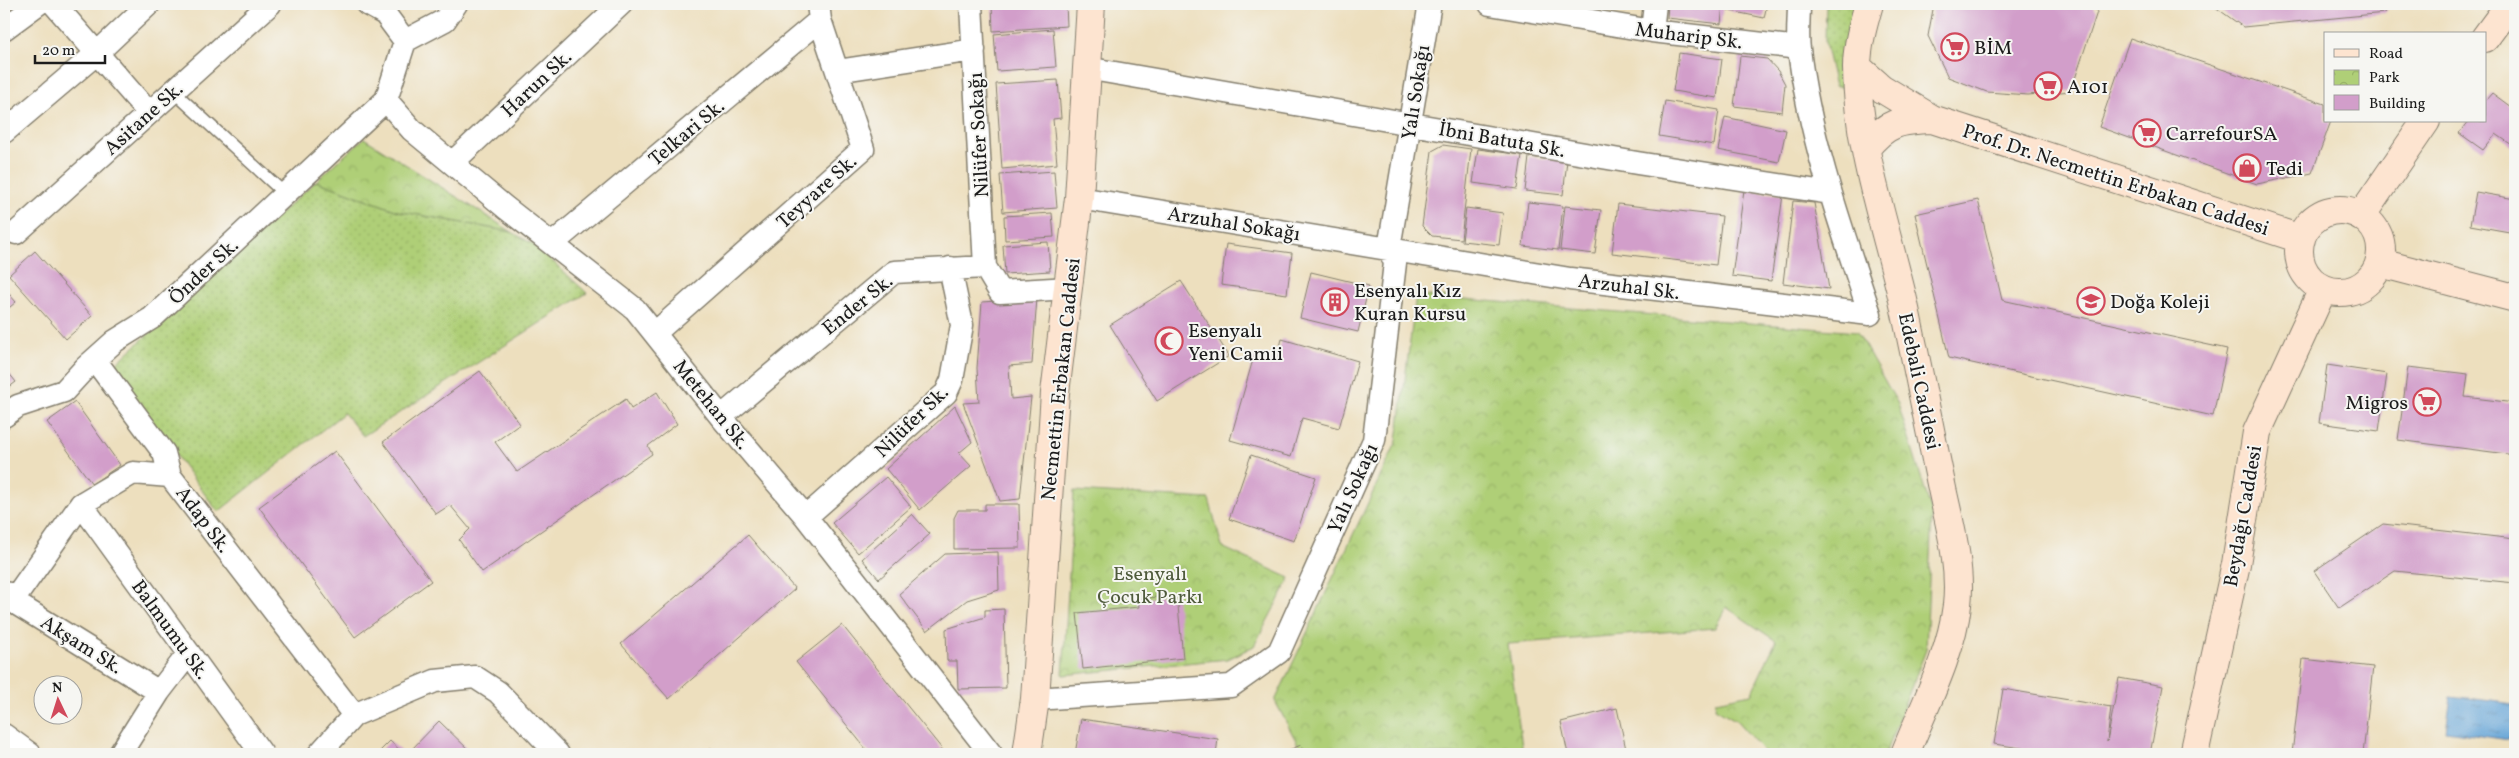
<svg xmlns="http://www.w3.org/2000/svg" width="2519" height="758" font-family="Vollkorn,serif">
<style>
.grass{fill:url(#grass-dots);stroke:#66764a}
.park{fill:url(#park-crowns);stroke:#66764a}
.water{fill:url(#water-ripples);stroke:#40607a}
.building{fill:#d29eca}
.lines{fill:none;stroke-linecap:round;stroke-linejoin:round}
.lane-casing{stroke:#847e6d;stroke-width:14}
.street-casing{stroke:#847e6d;stroke-width:25}
.secondary-casing{stroke:#847e6d;stroke-width:30}
.lane{stroke:#fff;stroke-width:11}
.street{stroke:#fff;stroke-width:22}
.secondary{stroke:#fde4d0;stroke-width:28}
.labels{text-anchor:middle;stroke-width:4;stroke-linejoin:round;paint-order:stroke}
.street-label{font-size:20px;fill:#1c1c1c;stroke:#f6f6f2}
.poi-label{font-size:20px;fill:#1c1c1c;stroke:#f6f6f2;text-anchor:start}
.park-label{font-size:20px;fill:#4f5b3c;stroke:#f6f6f2}
</style>
<defs>
<pattern id="grass-dots" width="8" height="8" patternUnits="userSpaceOnUse" patternTransform="scale(1.25)"><rect width="8" height="8" fill="#afcf77"/><path d="M2 2h.1M6 6h.1" fill="none" stroke="#96b166" stroke-width="1.8" stroke-linecap="round"/></pattern>
<pattern id="park-crowns" width="20" height="18" patternUnits="userSpaceOnUse" patternTransform="scale(1.25)"><rect width="20" height="18" fill="#afcf77"/><path d="M2 6a3 3 0 1 1 6 0M12 15a3 3 0 1 1 6 0" fill="none" stroke="#96b166"/></pattern>
<pattern id="water-ripples" width="26" height="14" patternUnits="userSpaceOnUse" patternTransform="scale(1.25)"><rect width="26" height="14" fill="#65a4d7"/><path d="M2 4q2-2 4 0t4 0M15 11q2-2 4 0t4 0" fill="none" stroke="#5285ae"/></pattern>
</defs>
<rect width="100%" height="100%" fill="#f6f6f2"/>
<filter id="ink" filterUnits="userSpaceOnUse"><feTurbulence type="fractalNoise" baseFrequency=".02" numOctaves="2"/><feDisplacementMap in="SourceGraphic" scale="10" xChannelSelector="R" yChannelSelector="G"/><feConvolveMatrix kernelMatrix="1 2 1 2 8 2 1 2 1" color-interpolation-filters="sRGB"/></filter>
<filter id="wash" filterUnits="userSpaceOnUse"><feTurbulence type="fractalNoise" baseFrequency=".0096" numOctaves="4" result="noise"/><feDisplacementMap in="SourceGraphic" scale="20" xChannelSelector="R" yChannelSelector="G"/><feGaussianBlur stdDeviation="1.12" result="paint"/><feColorMatrix in="noise" values="0 0 0 0 0 0 0 0 0 0 0 0 0 0 0 0 0 1.4 0 .05"/><feComposite in="paint" operator="in"/></filter>
<g filter="url(#wash)">
<rect width="100%" height="100%" fill="#eddfbe"/>
<path class="grass" d="M 1826,4 L 1856,4 L 1846,87 L 1835,87 L 1825,42 Z
M 316,181 L 398,211 L 512,232 L 536,246 L 587,293 L 363,436 L 344,413 L 218,512 L 111,368 Z"/>
<path class="park" d="M 364,138 L 512,232 L 398,211 L 316,181 Z
M 1416,295 L 1857,332 L 1898,404 L 1932,512 L 1926,650 L 1885,754 L 1766,754 L 1737,721 L 1715,708 L 1716,701 L 1751,694 L 1776,641 L 1726,607 L 1715,628 L 1508,644 L 1523,754 L 1303,754 L 1275,701 L 1397,441 Z
M 1074,491 L 1209,499 L 1222,547 L 1290,578 L 1254,646 L 1228,659 L 1063,675 Z"/>
<path class="water" d="M 2451,696 L 2515,704 L 2515,741 L 2446,731 Z"/>
<g id="blocks">
<path class="building" d="M 992,4 L 1066,4 L 1067,26 L 993,31 Z
M 1552,4 L 1577,4 L 1576,7 Z
M 1588,4 L 1632,4 L 1627,11 Z
M 1668,4 L 1723,4 L 1721,24 L 1667,18 Z
M 1728,4 L 1767,4 L 1764,18 L 1726,10 Z
M 1934,4 L 2092,4 L 2097,12 L 2071,91 L 2028,95 L 1987,92 L 1948,77 L 1928,36 Z
M 2211,4 L 2391,4 L 2385,13 L 2243,27 Z
M 1053,29 L 1056,67 L 997,71 L 994,34 Z
M 2130,38 L 2325,104 L 2325,121 L 2331,121 L 2312,173 L 2257,184 L 2099,127 Z
M 1679,53 L 1722,59 L 1717,98 L 1673,91 Z
M 1740,56 L 1767,59 L 1778,71 L 1785,84 L 1782,112 L 1734,106 Z
M 1058,80 L 1061,118 L 1053,119 L 1057,164 L 1002,169 L 996,84 Z
M 2492,93 L 2515,110 L 2515,147 L 2496,134 L 2483,150 L 2459,133 L 2468,121 L 2485,121 L 2485,101 Z
M 1665,101 L 1719,110 L 1714,145 L 1659,136 Z
M 1725,117 L 1786,130 L 1779,162 L 1718,150 Z
M 1443,145 L 1471,149 L 1461,239 L 1432,236 L 1422,226 L 1432,151 Z
M 1478,149 L 1522,155 L 1517,189 L 1473,183 Z
M 1529,157 L 1567,161 L 1563,195 L 1525,191 Z
M 1054,171 L 1057,208 L 1003,212 L 1000,175 Z
M 1744,190 L 1783,195 L 1771,281 L 1732,276 Z
M 2476,192 L 2515,199 L 2515,233 L 2470,225 Z
M 1978,200 L 2002,300 L 2227,349 L 2213,416 L 1949,358 L 1915,214 Z
M 1793,201 L 1814,203 L 1829,289 L 1783,283 Z
M 1528,202 L 1563,206 L 1558,250 L 1523,246 Z
M 1618,204 L 1722,216 L 1716,265 L 1612,253 Z
M 1565,206 L 1601,210 L 1595,254 L 1560,250 Z
M 1466,208 L 1503,213 L 1499,245 L 1462,241 Z
M 4,211 L 9,217 L 4,222 Z
M 1052,213 L 1054,237 L 1005,240 L 1004,216 Z
M 1048,242 L 1050,271 L 1005,274 L 1003,245 Z
M 1226,244 L 1292,253 L 1287,294 L 1221,285 Z
M 35,251 L 92,316 L 66,339 L 9,275 Z
M 1311,272 L 1369,286 L 1358,332 L 1300,318 Z
M 1181,281 L 1229,356 L 1157,401 L 1110,325 Z
M 4,288 L 16,302 L 4,312 Z
M 1037,298 L 1032,364 L 1009,366 L 1011,399 L 1031,397 L 1020,499 L 1000,501 L 963,403 L 979,402 L 977,368 L 982,302 Z
M 1282,339 L 1358,361 L 1339,428 L 1302,418 L 1291,457 L 1230,440 L 1254,356 L 1276,362 Z
M 2327,365 L 2387,374 L 2379,431 L 2319,423 Z
M 4,367 L 16,382 L 4,391 Z
M 2408,367 L 2468,374 L 2465,397 L 2515,403 L 2515,455 L 2398,440 Z
M 480,371 L 520,424 L 495,442 L 517,472 L 626,399 L 631,409 L 657,392 L 677,424 L 648,446 L 652,454 L 482,572 L 459,540 L 470,529 L 450,505 L 436,514 L 383,442 Z
M 75,402 L 120,465 L 92,484 L 47,422 Z
M 955,406 L 972,442 L 959,453 L 971,466 L 920,510 L 886,469 Z
M 335,451 L 431,581 L 355,637 L 259,507 Z
M 1251,455 L 1316,477 L 1294,541 L 1229,519 Z
M 886,477 L 911,507 L 858,553 L 832,523 Z
M 985,504 L 1019,504 L 1020,548 L 954,549 L 954,518 L 958,510 L 985,510 Z
M 912,514 L 930,534 L 879,579 L 862,559 Z
M 2383,524 L 2515,539 L 2515,583 L 2395,571 L 2339,608 L 2314,571 Z
M 748,535 L 795,589 L 669,699 L 621,644 Z
M 998,552 L 999,590 L 967,600 L 927,631 L 899,594 L 945,554 Z
M 1177,595 L 1183,658 L 1083,669 L 1077,613 L 1139,607 L 1138,599 Z
M 1004,609 L 1006,688 L 958,689 L 957,661 L 947,661 L 946,629 L 985,617 L 985,610 Z
M 842,625 L 942,749 L 935,754 L 870,754 L 796,662 Z
M 2303,659 L 2373,667 L 2363,754 L 2292,754 Z
M 2119,678 L 2163,686 L 2150,754 L 2062,754 L 1994,744 L 2003,689 L 2111,707 L 2107,742 Z
M 1617,708 L 1627,754 L 1568,754 L 1561,722 Z
M 1081,719 L 1218,739 L 1216,754 L 1075,754 Z
M 439,721 L 473,754 L 414,754 L 410,751 Z
M 390,741 L 404,754 L 377,754 Z
M 1301,745 L 1305,754 L 1279,754 Z
M 712,748 L 717,754 L 704,754 Z"/>
</g>
</g>
<g filter="url(#ink)">
<use href="#blocks" fill-opacity="0" stroke="#847e6d" stroke-width="1"/>
<g class="lines">
<g class="lane-casing">
<path id="lane" d="M 173,91 L 285,194"/>
</g>
<g class="street-casing">
<path id="street" d="M 54,4 L 149,113
M 971,4 L 985,267
M 1490,4 L 1652,31 L 1799,48
M 4,29 L 38,4
M 1652,31 L 1655,4
M 405,41 L 445,20 L 456,4
M 1086,68 L 1637,163 L 1830,193
M 837,71 L 974,50
M 386,100 L 412,130 L 506,208 L 635,309 L 721,417 L 806,517 L 991,754
M 4,132 L 96,54 L 149,4
M 452,163 L 621,4
M 1079,198 L 1570,279 L 1870,314 C 1842,230 1809,137 1799,49 C 1797,35 1799,19 1799,4
M 16,233 L 270,4
M 552,244 L 820,20
M 655,333 L 863,149 L 820,20 L 818,4
M 95,360 L 164,453 L 170,476
M 4,416 L 18,406 L 64,391 L 86,367 L 115,341 L 152,318 L 386,100 L 405,41 L 385,14 L 367,4
M 721,417 L 894,272 L 985,267 L 1000,292 L 1069,288
M 81,504 L 262,754
M 806,517 L 946,393 L 952,380 L 962,325 L 950,268
M 4,593 L 17,595 L 81,504 L 133,473 L 170,476 L 354,715
M 4,596 L 159,692
M 1035,699 L 1231,686 L 1279,652 L 1374,440 L 1395,263 L 1389,248 L 1429,9 L 1427,4
M 4,735 L 30,754
M 120,754 L 159,692 L 189,653
M 319,754 L 354,715 L 435,681 L 475,677 L 498,692 L 558,754"/>
</g>
<g class="secondary-casing">
<path id="secondary" d="M 1869,4 C 1863,25 1857,46 1857,68 C 1857,146 1885,224 1903,300 C 1916,358 1927,416 1939,474 C 1947,516 1962,562 1957,605 C 1951,656 1924,706 1905,754
M 2485,38 L 2510,4
M 1857,67 L 1881,88 L 1932,119 L 2301,239
M 1866,148 C 1886,122 1901,120 1932,119
M2299 251a41 41 0 1 1 82 0a41 41 0 1 1-82 0Z
M 2361,216 L 2426,121
M 2380,263 L 2515,298
M 1027,754 L 1035,699 L 1055,393 L 1079,198 L 1091,4
M 2194,754 L 2236,564 L 2257,432 L 2323,289"/>
</g>
<use href="#lane" class="lane"/>
<use href="#street" class="street"/>
<use href="#secondary" class="secondary"/>
</g>
</g>
<defs>
<g id="supermarket-ring" transform="scale(1.4375)"><circle r="9.5" fill="#f6f6f2" stroke="#d1495b" stroke-width="1.5"/><path d="M-6-5.5h2.5l.6 2H6L4.5 2H-2.5L-4.4-4H-6ZM-1.5 3.2a1.3 1.3 0 1 0 .1 0ZM3 3.2a1.3 1.3 0 1 0 .1 0Z" fill="#d1495b"/></g>
<g id="shop-ring" transform="scale(1.4375)"><circle r="9.5" fill="#f6f6f2" stroke="#d1495b" stroke-width="1.5"/><path d="M-5-2.5h2.3a2.7 3.5 0 0 1 5.4 0H5L5.5 6h-11ZM-1.5-2.5h3a1.5 2.3 0 0 0-3 0Z" fill="#d1495b"/></g>
<g id="school-ring" transform="scale(1.4375)"><circle r="9.5" fill="#f6f6f2" stroke="#d1495b" stroke-width="1.5"/><path d="M0-5L7-2L0 1L-7-2ZM-4 1L0 2.5L4 1V4Q0 6-4 4Z" fill="#d1495b"/></g>
<g id="building-ring" transform="scale(1.4375)"><circle r="9.5" fill="#f6f6f2" stroke="#d1495b" stroke-width="1.5"/><path d="M-4-6H4V6H1V3H-1V6H-4ZM-2.5-4.3h1.7v1.8h-1.7ZM.8-4.3h1.7v1.8H.8ZM-2.5-1h1.7V.8h-1.7ZM.8-1h1.7V.8H.8Z" fill="#d1495b"/></g>
<g id="mosque-ring" transform="scale(1.4375)"><circle r="9.5" fill="#f6f6f2" stroke="#d1495b" stroke-width="1.5"/><path d="M3.5-4.9A6 6 0 1 0 3.5 4.9A5 5 0 1 1 3.5-4.9Z" fill="#d1495b"/></g>
</defs>
<g fill-rule="evenodd">
<use href="#supermarket-ring" x="1955" y="47"/>
<use href="#supermarket-ring" x="2048" y="86"/>
<use href="#supermarket-ring" x="2147" y="133"/>
<use href="#shop-ring" x="2247" y="168"/>
<use href="#school-ring" x="2091" y="301"/>
<use href="#building-ring" x="1335" y="302"/>
<use href="#mosque-ring" x="1169" y="341"/>
<use href="#supermarket-ring" x="2427" y="402"/>
</g>
<g class="labels">
<g class="street-label">
<text transform="translate(1689 35) rotate(7)" y="7">Muharip Sk.</text>
<text transform="translate(536 83) rotate(-43)" y="7">Harun Sk.</text>
<text transform="translate(1415 92) rotate(-81)" y="7">Yalı Sokağı</text>
<text transform="translate(143 118) rotate(-42)" y="7">Asitane Sk.</text>
<text transform="translate(686 132) rotate(-40)" y="7">Telkari Sk.</text>
<text transform="translate(978 135) rotate(-93)" y="7">Nilüfer Sokağı</text>
<text transform="translate(1502 139) rotate(10)" y="7">İbni Batuta Sk.</text>
<text transform="translate(2116 179) rotate(18)" y="7">Prof. Dr. Necmettin Erbakan Caddesi</text>
<text transform="translate(816 191) rotate(-42)" y="7">Teyyare Sk.</text>
<text transform="translate(1234 223) rotate(9)" y="7">Arzuhal Sokağı</text>
<text transform="translate(203 271) rotate(-43)" y="7">Önder Sk.</text>
<text transform="translate(1629 286) rotate(7)" y="7">Arzuhal Sk.</text>
<text transform="translate(857 304) rotate(-39)" y="7">Ender Sk.</text>
<text transform="translate(1060 379) rotate(-84)" y="7">Necmettin Erbakan Caddesi</text>
<text transform="translate(1920 381) rotate(78)" y="7">Edebali Caddesi</text>
<text transform="translate(712 404) rotate(51)" y="7">Metehan Sk.</text>
<text transform="translate(911 421) rotate(-44)" y="7">Nilüfer Sk.</text>
<text transform="translate(1352 488) rotate(-66)" y="7">Yalı Sokağı</text>
<text transform="translate(2242 516) rotate(-80)" y="7">Beydağı Caddesi</text>
<text transform="translate(204 519) rotate(53)" y="7">Adap Sk.</text>
<text transform="translate(171 629) rotate(54)" y="7">Balmumu Sk.</text>
<text transform="translate(82 644) rotate(32)" y="7">Akşam Sk.</text>
</g>
<g class="poi-label">
<text x="1974" y="54">BİM</text>
<text x="2067" y="93">A101</text>
<text x="2166" y="140">CarrefourSA</text>
<text x="2266" y="175">Tedi</text>
<text x="1354" y="297">Esenyalı Kız<tspan x="1354" dy="23">Kuran Kursu</tspan></text>
<text x="2110" y="308">Doğa Koleji</text>
<text x="1188" y="337">Esenyalı<tspan x="1188" dy="23">Yeni Camii</tspan></text>
<text x="2408" y="409" text-anchor="end">Migros</text>
</g>
<g class="park-label">
<text x="1150" y="580">Esenyalı<tspan x="1150" dy="23">Çocuk Parkı</tspan></text>
</g>
</g>
<rect width="2519" height="758" fill="none" stroke="#f6f6f2" stroke-width="20"/>
<rect x="2324" y="32" width="162" height="90" fill="#f6f6f2" stroke="#9f9f9c"/>
<rect x="2334" y="49" width="25" height="8" fill="#fde4d0" stroke="#9f9f9c"/>
<text x="2369" y="58" font-size="15" fill="#1c1c1c">Road</text>
<rect x="2334" y="70" width="25" height="15" fill="url(#park-crowns)" stroke="#9f9f9c"/>
<text x="2369" y="82" font-size="15" fill="#1c1c1c">Park</text>
<rect x="2334" y="95" width="25" height="15" fill="#d29eca" stroke="#9f9f9c"/>
<text x="2369" y="108" font-size="15" fill="#1c1c1c">Building</text>
<g transform="translate(58 700) rotate(356)"><circle r="24" fill="#f6f6f2" stroke="#9f9f9c"/>
<path d="M0-4L9 19L0 12L-9 19Z" fill="#d1495b"/>
<text y="-8" font-size="14" font-weight="bold" text-anchor="middle" fill="#1c1c1c">N</text>
</g>
<path d="M35 55v8h70v-8" fill="none" stroke="#1c1c1c" stroke-width="2.5"/>
<text x="42" y="55" font-size="15" fill="#1c1c1c" stroke="#f6f6f2" stroke-width="4" paint-order="stroke">20 m</text>
</svg>
